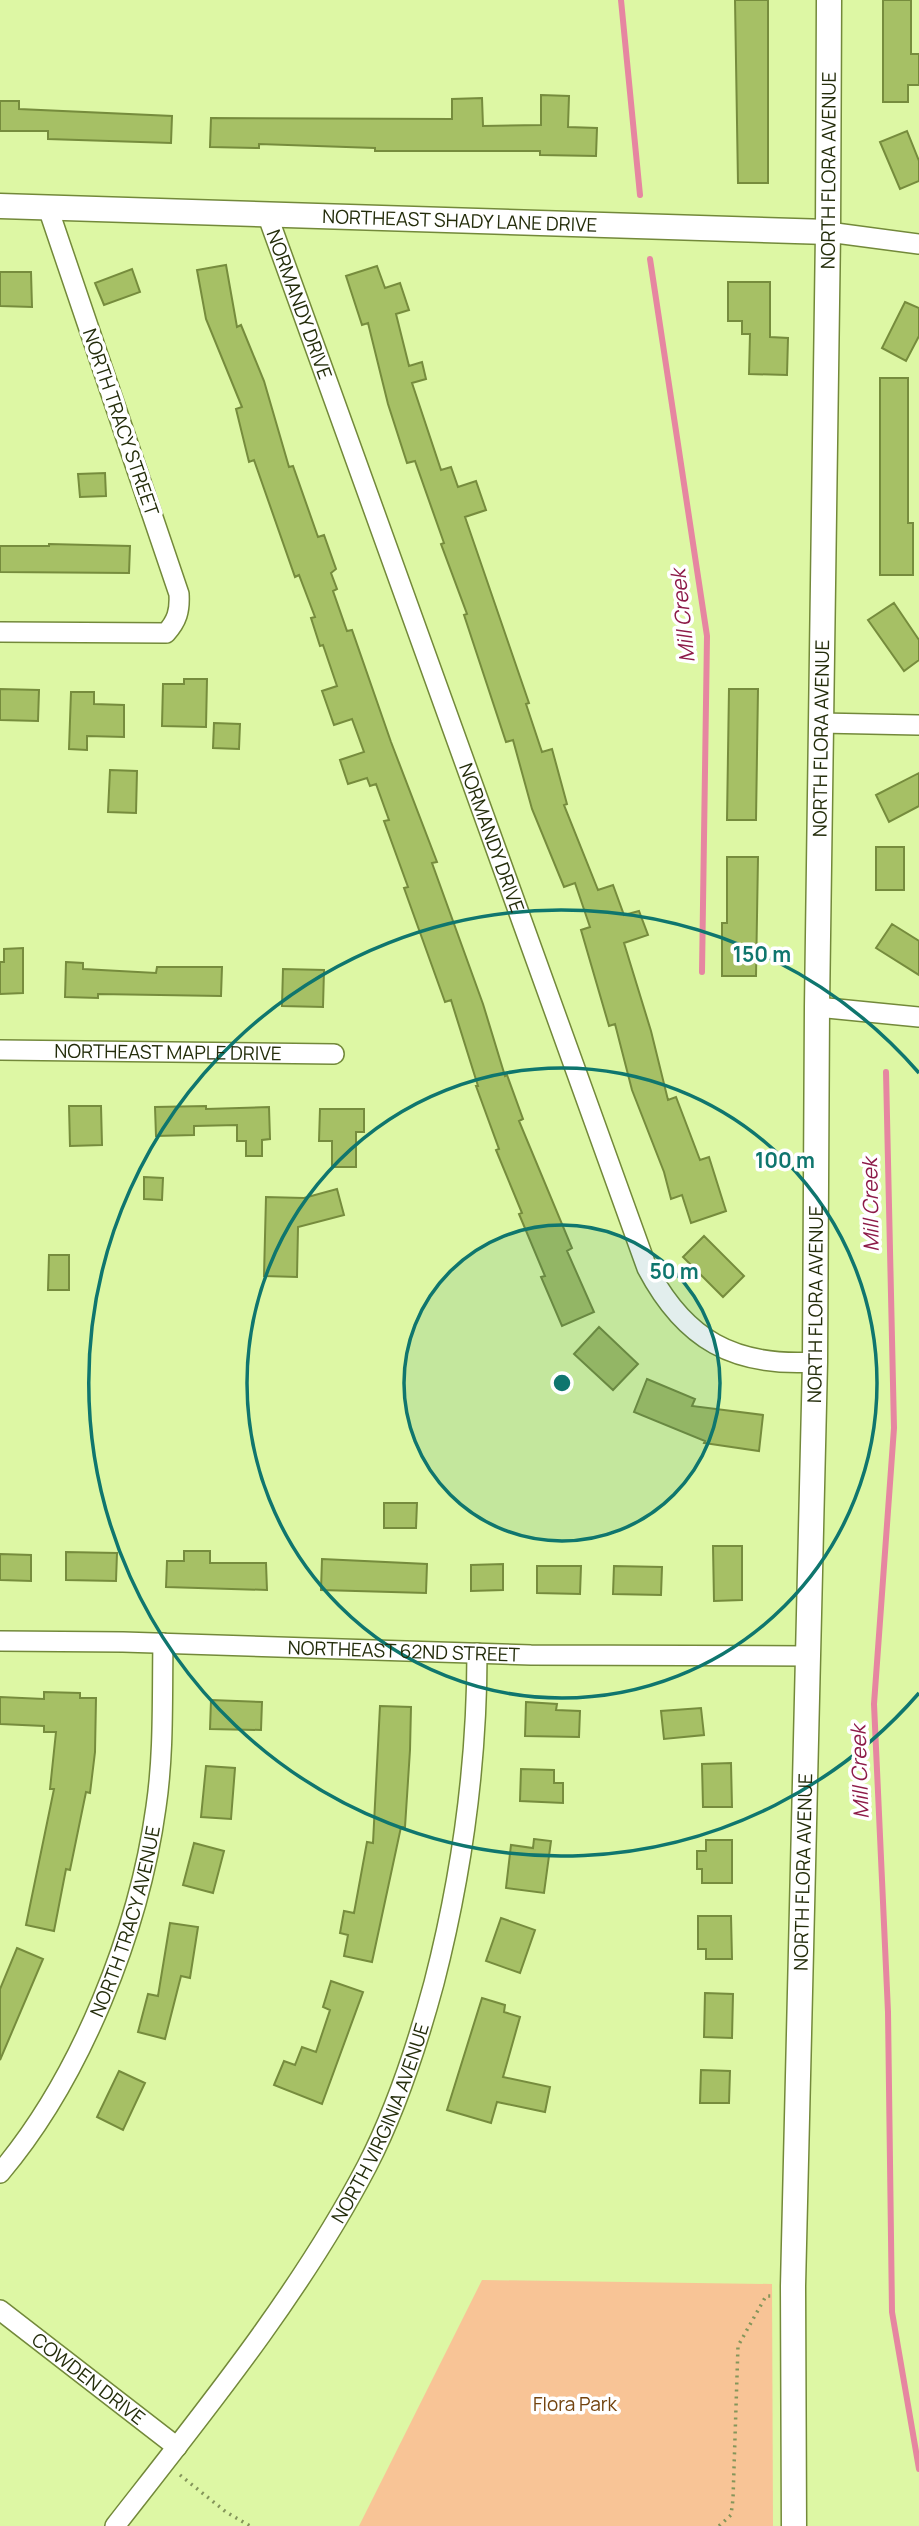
<svg xmlns="http://www.w3.org/2000/svg" width="919" height="2526" font-family="Manrope,sans-serif">
<style>
.green{fill:#f8c496}
.lines{fill:none;stroke-linecap:round;stroke-linejoin:round}
.stream{stroke:#e686a1;stroke-width:6}
.building{fill:#a6c065;stroke:#768c3d;stroke-width:2}
.minor-casing{stroke:#73893a;stroke-width:22}
.tertiary-casing{stroke:#73893a;stroke-width:27}
.path{stroke:#84955a;stroke-width:3.5;stroke-dasharray:2 5;stroke-linecap:butt}
.minor{stroke:#fff;stroke-width:19}
.tertiary{stroke:#fff;stroke-width:24}
.ring{fill:none;stroke:#0f766e;stroke-width:3.5}
.labels{text-anchor:middle;stroke-width:7;stroke-linejoin:round;paint-order:stroke}
.street-label{font-size:19px;fill:#242d0b;stroke:#fff}
.park-label{font-size:19px;fill:#73440f;stroke:#fff}
.water-label{font-size:21px;font-style:italic;fill:#8d1b48;stroke:#fff}
.centre{fill:#0f766e;stroke:#fff;stroke-width:3.5}
.ring-label{font-size:21px;text-anchor:middle;font-weight:bold;fill:#0f766e;stroke:#fff;stroke-width:7;stroke-linejoin:round;paint-order:stroke}
</style>
<rect width="100%" height="100%" fill="#ddf7a4"/>
<path class="green" d="M 482,2280 L 772,2284 L 773,2526 L 359,2526 Z"/>
<g class="lines">
<path class="stream" d="M 621,0 L 640,195
M 650,259 L 707,636 L 702,972
M 886,1072 L 894,1428 L 874,1704 L 888,2012 L 892,2312 L 919,2469"/>
</g>
<path class="building" d="M 735,0 L 768,0 L 768,183 L 738,183 Z
M 883,0 L 911,0 L 911,54 L 919,54 L 919,85 L 908,85 L 908,102 L 883,102 Z
M 541,95 L 569,96 L 568,127 L 597,128 L 596,156 L 540,155 L 540,151 L 375,151 L 375,148 L 259,144 L 259,148 L 210,147 L 211,118 L 452,119 L 452,99 L 482,98 L 483,126 L 541,125 Z
M 0,101 L 19,101 L 19,109 L 172,116 L 171,143 L 48,139 L 48,131 L 0,131 Z
M 907,131 L 919,161 L 919,181 L 900,189 L 880,142 Z
M 226,265 L 237,327 L 241,325 L 264,381 L 289,467 L 293,466 L 318,537 L 324,535 L 336,569 L 331,573 L 337,589 L 333,591 L 347,631 L 352,630 L 391,742 L 437,862 L 432,863 L 483,1004 L 505,1076 L 507,1075 L 523,1119 L 519,1121 L 572,1248 L 567,1251 L 594,1312 L 562,1326 L 541,1277 L 545,1276 L 519,1214 L 522,1213 L 496,1150 L 499,1149 L 476,1086 L 478,1086 L 451,1000 L 445,1002 L 404,888 L 408,887 L 384,821 L 389,820 L 376,784 L 370,786 L 367,778 L 348,784 L 340,760 L 364,752 L 352,719 L 334,725 L 322,691 L 337,686 L 323,645 L 320,646 L 311,618 L 315,617 L 299,575 L 295,577 L 254,460 L 249,462 L 236,409 L 242,407 L 206,319 L 197,270 Z
M 377,266 L 385,288 L 400,283 L 409,310 L 396,314 L 409,366 L 422,362 L 426,379 L 412,383 L 441,470 L 451,467 L 458,487 L 476,481 L 486,510 L 465,517 L 529,703 L 526,704 L 542,752 L 552,749 L 567,804 L 564,805 L 598,890 L 613,885 L 624,915 L 639,911 L 648,935 L 624,943 L 651,1031 L 668,1100 L 676,1097 L 700,1160 L 709,1157 L 726,1211 L 691,1223 L 682,1195 L 671,1199 L 664,1172 L 632,1090 L 615,1024 L 609,1026 L 581,930 L 590,927 L 575,883 L 564,887 L 532,809 L 513,740 L 506,742 L 464,615 L 467,614 L 441,544 L 444,543 L 415,461 L 407,463 L 388,404 L 368,323 L 362,325 L 346,276 Z
M 132,269 L 140,292 L 104,305 L 95,283 Z
M 0,272 L 31,272 L 32,307 L 0,306 Z
M 728,282 L 770,282 L 770,337 L 788,338 L 787,375 L 749,374 L 750,334 L 742,334 L 742,321 L 728,321 Z
M 905,302 L 919,308 L 919,336 L 906,361 L 882,348 Z
M 880,378 L 908,378 L 908,523 L 913,523 L 913,575 L 880,575 Z
M 105,473 L 106,496 L 80,497 L 78,474 Z
M 49,544 L 130,546 L 129,573 L 0,572 L 0,546 L 49,546 Z
M 894,603 L 919,640 L 919,660 L 904,671 L 868,620 Z
M 184,679 L 207,679 L 206,727 L 162,726 L 163,684 L 184,684 Z
M 0,689 L 39,690 L 38,721 L 0,720 Z
M 729,689 L 758,689 L 756,820 L 727,820 Z
M 71,692 L 94,692 L 94,704 L 124,705 L 124,737 L 87,736 L 87,750 L 69,749 Z
M 214,723 L 240,724 L 239,749 L 213,748 Z
M 110,770 L 137,771 L 136,813 L 108,812 Z
M 919,773 L 919,806 L 889,822 L 876,795 Z
M 876,847 L 904,847 L 904,890 L 876,890 Z
M 727,857 L 758,857 L 756,976 L 722,976 L 722,923 L 727,923 Z
M 892,924 L 919,941 L 919,975 L 876,948 Z
M 23,948 L 23,993 L 0,994 L 0,962 L 4,962 L 4,949 Z
M 66,962 L 83,963 L 83,969 L 156,973 L 157,967 L 222,967 L 221,996 L 98,994 L 98,998 L 65,997 Z
M 283,969 L 324,970 L 323,1007 L 282,1006 Z
M 69,1106 L 101,1106 L 102,1145 L 70,1146 Z
M 206,1106 L 206,1109 L 269,1107 L 270,1139 L 262,1140 L 262,1156 L 246,1156 L 246,1141 L 237,1141 L 237,1125 L 194,1126 L 194,1135 L 156,1136 L 155,1107 Z
M 320,1109 L 364,1109 L 364,1132 L 356,1132 L 356,1167 L 332,1167 L 332,1141 L 319,1141 Z
M 144,1177 L 163,1178 L 162,1200 L 144,1199 Z
M 337,1189 L 344,1215 L 298,1227 L 297,1277 L 264,1276 L 266,1197 L 304,1198 Z
M 704,1236 L 744,1276 L 723,1297 L 683,1257 Z
M 49,1255 L 69,1255 L 69,1290 L 48,1290 Z
M 599,1327 L 638,1364 L 613,1390 L 574,1354 Z
M 647,1379 L 695,1399 L 692,1406 L 763,1415 L 759,1451 L 704,1443 L 705,1441 L 634,1412 Z
M 384,1503 L 417,1503 L 416,1528 L 384,1528 Z
M 713,1546 L 742,1546 L 742,1600 L 714,1601 Z
M 184,1551 L 210,1551 L 210,1563 L 266,1563 L 267,1590 L 166,1587 L 167,1561 L 184,1561 Z
M 66,1552 L 117,1553 L 116,1581 L 66,1580 Z
M 0,1554 L 31,1555 L 31,1581 L 0,1580 Z
M 322,1559 L 427,1564 L 426,1593 L 321,1590 Z
M 503,1564 L 503,1590 L 471,1591 L 471,1565 Z
M 537,1566 L 581,1566 L 580,1594 L 537,1593 Z
M 614,1566 L 662,1567 L 661,1595 L 613,1594 Z
M 44,1692 L 80,1693 L 80,1698 L 96,1698 L 95,1752 L 90,1793 L 86,1792 L 70,1870 L 66,1869 L 54,1931 L 26,1925 L 54,1789 L 50,1789 L 56,1732 L 44,1732 L 44,1726 L 0,1724 L 0,1697 L 44,1699 Z
M 211,1700 L 262,1702 L 261,1730 L 210,1729 Z
M 526,1702 L 557,1704 L 556,1710 L 580,1711 L 579,1737 L 525,1736 Z
M 380,1706 L 411,1707 L 410,1750 L 405,1827 L 401,1827 L 372,1962 L 344,1956 L 348,1935 L 340,1933 L 344,1911 L 354,1913 L 367,1842 L 373,1843 Z
M 701,1708 L 704,1735 L 664,1739 L 661,1711 Z
M 731,1763 L 732,1807 L 703,1807 L 702,1764 Z
M 206,1766 L 235,1768 L 231,1819 L 201,1817 Z
M 521,1769 L 554,1770 L 554,1783 L 563,1783 L 563,1803 L 520,1801 Z
M 534,1839 L 551,1841 L 544,1893 L 506,1888 L 511,1845 L 533,1848 Z
M 706,1840 L 732,1840 L 732,1883 L 702,1883 L 702,1869 L 697,1869 L 697,1851 L 706,1851 Z
M 194,1843 L 224,1851 L 213,1893 L 183,1885 Z
M 698,1916 L 731,1916 L 732,1959 L 706,1959 L 706,1949 L 698,1949 Z
M 501,1918 L 535,1930 L 520,1973 L 486,1961 Z
M 170,1923 L 198,1927 L 190,1978 L 181,1976 L 165,2039 L 138,2032 L 148,1994 L 158,1996 Z
M 17,1948 L 43,1959 L 0,2060 L 0,1989 Z
M 331,1981 L 363,1992 L 322,2104 L 274,2085 L 284,2061 L 295,2065 L 302,2047 L 316,2052 L 330,2010 L 323,2007 Z
M 705,1993 L 733,1994 L 732,2038 L 704,2037 Z
M 482,1998 L 505,2005 L 504,2012 L 520,2017 L 503,2077 L 550,2087 L 545,2112 L 497,2102 L 491,2123 L 447,2110 Z
M 701,2070 L 730,2071 L 729,2103 L 700,2103 Z
M 119,2071 L 145,2083 L 123,2130 L 97,2117 Z"/>
<g class="lines">
<g class="minor-casing">
<g id="minor">
<path id="s1" d="M 267,214 L 647,1268 C 685,1340 734,1367 815,1362"/>
<path d="M 828,232 L 919,244"/>
<path d="M 0,632 L 166,633 C 177,621 180,611 179,594 L 48,208"/>
<path d="M 820,723 L 919,725"/>
<path d="M 817,1007 L 919,1017"/>
<path id="s2" d="M 0,1050 L 334,1054"/>
<path id="s3" d="M 0,1641 L 123,1642 L 531,1655 L 808,1656"/>
<path id="s4" d="M 0,2173 C 81,2077 139,1931 156,1807 C 164,1753 162,1698 163,1643"/>
<path id="s5" d="M 0,2310 L 177,2447"/>
<path id="s6" d="M 115,2526 C 204,2412 300,2294 367,2166 C 397,2108 417,2046 434,1983 C 462,1874 477,1765 477,1653"/>
</g>
</g>
<g class="tertiary-casing">
<g id="tertiary">
<path id="s7" d="M 0,206 L 828,232"/>
<path id="s8" d="M 794,2526 L 793,2286 L 815,1362 L 817,1007 L 828,232 L 829,0"/>
</g>
</g>
<path class="path" d="M 180,2475 L 226,2512 L 250,2526
M 719,2526 L 731,2515 L 733,2499 L 738,2346 L 766,2296 L 771,2296"/>
<use href="#minor" class="minor"/>
<use href="#tertiary" class="tertiary"/>
</g>
<circle cx="562" cy="1383" r="158" fill="#0f766e" fill-opacity=".12"/>
<g class="ring">
<circle cx="562" cy="1383" r="158"/>
<circle cx="562" cy="1383" r="315"/>
<path d="M919 1693A473 473 0 1 1 919 1073"/>
</g>
<g class="labels">
<g class="street-label">
<text dy="7" stroke="none"><textPath href="#s8" startOffset="2356">NORTH FLORA AVENUE</textPath></text>
<text dy="7" stroke="none"><textPath href="#s7" startOffset="460">NORTHEAST SHADY LANE DRIVE</textPath></text>
<text dy="7" stroke="none"><textPath href="#s1" startOffset="96">NORMANDY DRIVE</textPath></text>
<text transform="translate(121 422) rotate(71)" y="7">NORTH TRACY STREET</text>
<text dy="7" stroke="none"><textPath href="#s8" startOffset="1788">NORTH FLORA AVENUE</textPath></text>
<text dy="7" stroke="none"><textPath href="#s1" startOffset="663">NORMANDY DRIVE</textPath></text>
<text dy="7" stroke="none"><textPath href="#s2" startOffset="168">NORTHEAST MAPLE DRIVE</textPath></text>
<text dy="7" stroke="none"><textPath href="#s8" startOffset="1222">NORTH FLORA AVENUE</textPath></text>
<text dy="7" stroke="none"><textPath href="#s3" startOffset="404">NORTHEAST 62ND STREET</textPath></text>
<text dy="7" stroke="none"><textPath href="#s8" startOffset="654">NORTH FLORA AVENUE</textPath></text>
<text dy="7" stroke="none"><textPath href="#s4" startOffset="284">NORTH TRACY AVENUE</textPath></text>
<text dy="7" stroke="none"><textPath href="#s6" startOffset="485">NORTH VIRGINIA AVENUE</textPath></text>
<text dy="7" stroke="none"><textPath href="#s5" startOffset="112">COWDEN DRIVE</textPath></text>
</g>
<g class="park-label">
<text x="575" y="2411">Flora Park</text>
</g>
<g class="water-label">
<text transform="translate(683 616) rotate(-96)" y="7">Mill Creek</text>
<text transform="translate(871 1205) rotate(-91)" y="7">Mill Creek</text>
<text transform="translate(860 1772) rotate(-92)" y="7">Mill Creek</text>
</g>
</g>
<circle cx="562" cy="1383" r="10" class="centre"/>
<g class="ring-label">
<text x="762" y="962">150 m</text>
<text x="785" y="1168">100 m</text>
<text x="674" y="1279">50 m</text>
</g>
</svg>
